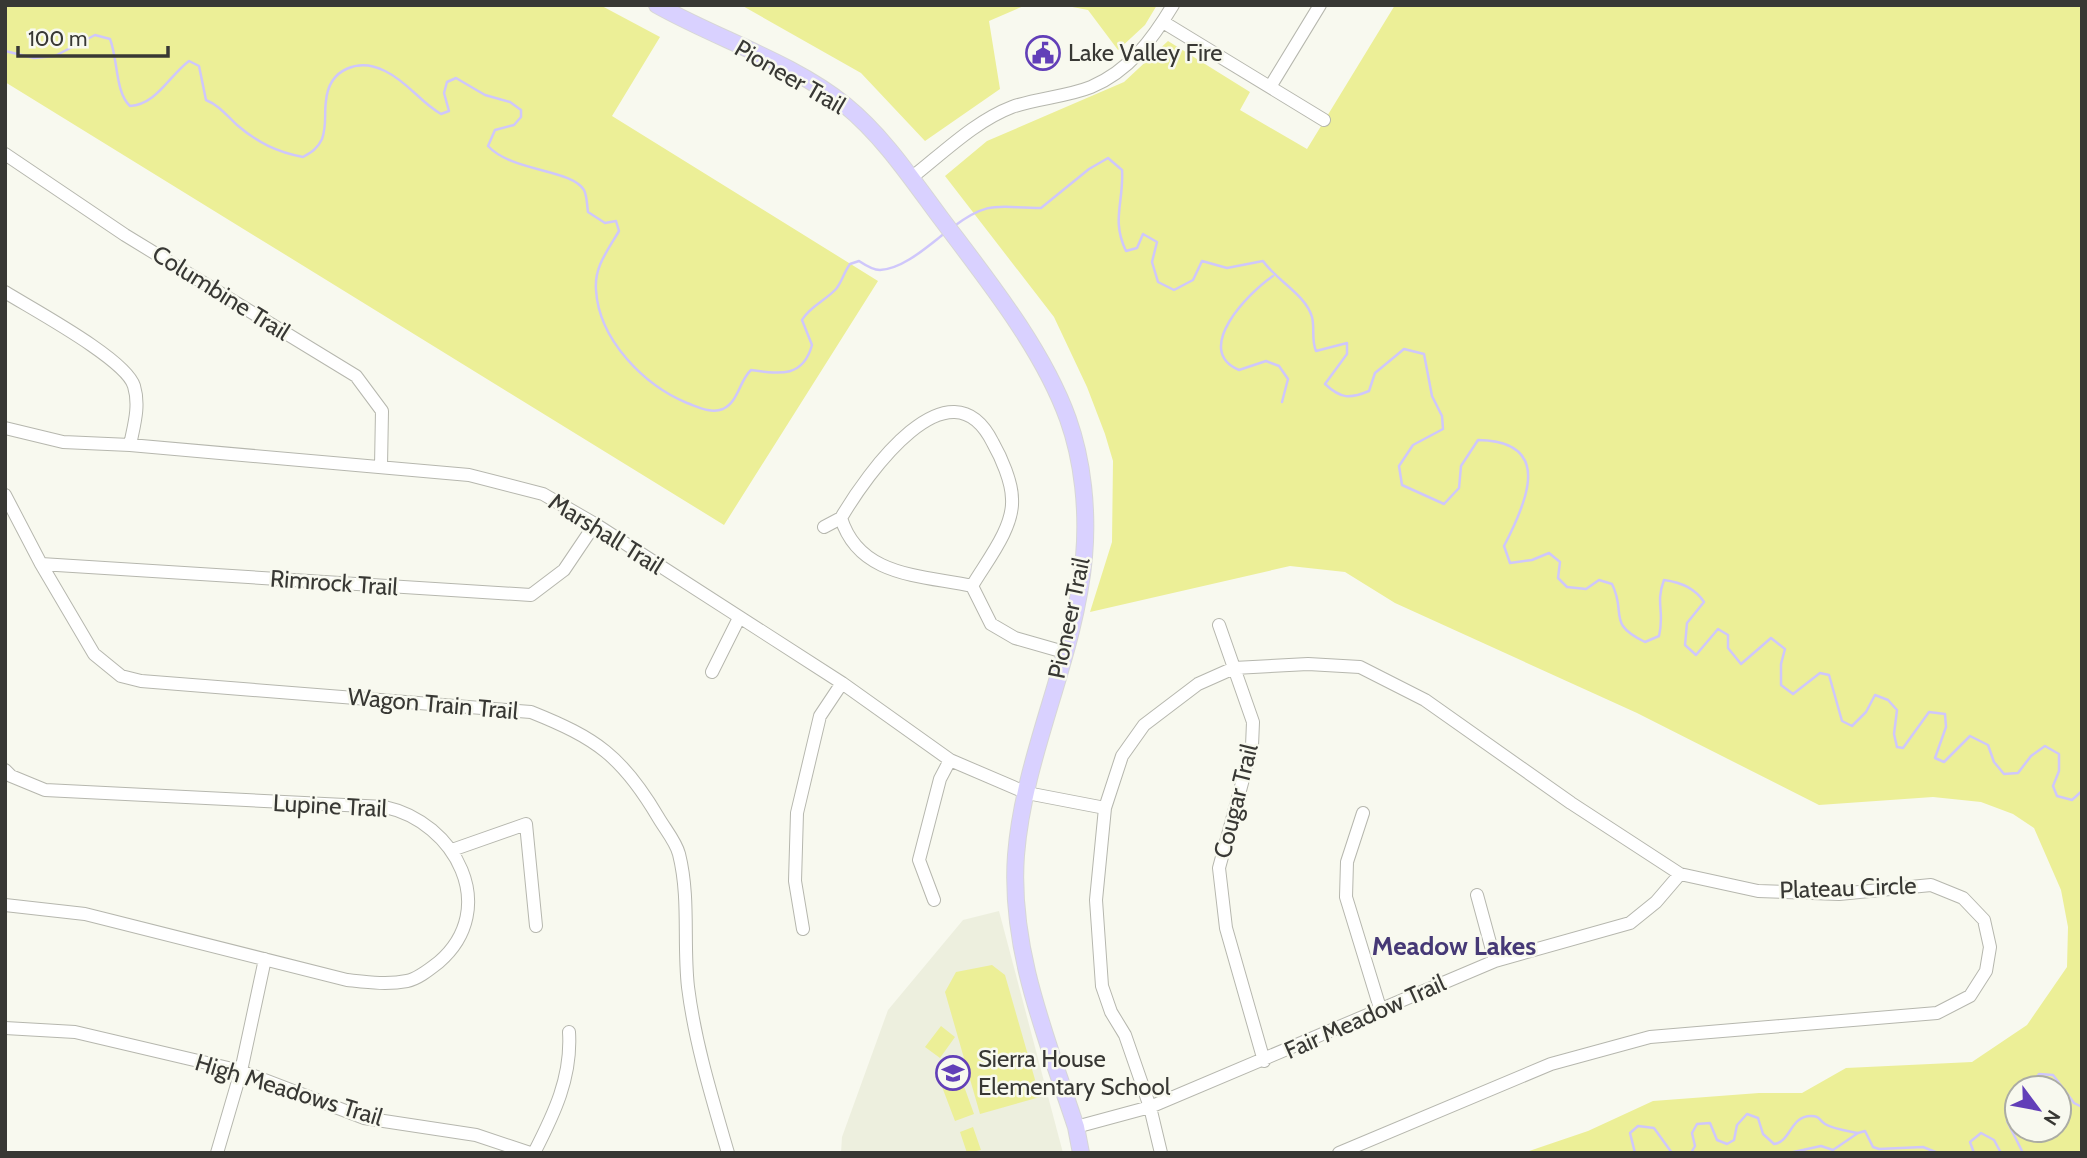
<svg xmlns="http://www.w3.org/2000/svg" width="2087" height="1158" font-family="Cabin,sans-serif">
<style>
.built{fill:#edefde}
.green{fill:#ecef97;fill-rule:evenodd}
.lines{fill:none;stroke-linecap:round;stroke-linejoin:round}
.stream{stroke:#cfc7fb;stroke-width:2.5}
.minor-casing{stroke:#b6b7ae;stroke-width:14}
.major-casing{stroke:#d7d7d6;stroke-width:18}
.minor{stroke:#fff;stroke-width:12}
.major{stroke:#d9d1ff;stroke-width:16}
.labels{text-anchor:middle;stroke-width:5;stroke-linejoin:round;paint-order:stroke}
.poi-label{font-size:24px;fill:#383834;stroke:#f8f9ef;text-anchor:start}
.street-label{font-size:24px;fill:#383834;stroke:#f8f9ef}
.neighbourhood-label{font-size:26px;font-weight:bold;fill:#463976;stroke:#f8f9ef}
</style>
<rect width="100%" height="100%" fill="#f8f9ef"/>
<path class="built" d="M 999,911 L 1063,1153 L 841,1153 L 842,1137 L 888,1010 L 963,920 Z"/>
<path class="green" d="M 5,5 L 600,5 L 660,37 L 612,116 L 878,281 L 724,525 L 5,82 Z
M 741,5 L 1026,5 L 989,21 L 1000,89 L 925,141 L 861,73 Z
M 1062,5 L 1157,5 L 1145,25 L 1118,50 L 1088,10 Z
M 1395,5 L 2082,5 L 2082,1153 L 1523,1153 L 1588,1131 L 1653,1101 L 1759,1093 L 1802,1093 L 1846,1068 L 1972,1062 L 2027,1025 L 2067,967 L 2068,927 L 2061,890 L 2034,828 L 2013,814 L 1981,802 L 1933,797 L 1819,805 L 1637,713 L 1395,603 L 1345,572 L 1290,566 L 1090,612 L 1112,542 L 1113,461 L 1105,434 L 1087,387 L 1054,317 L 945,176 L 987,141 L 1124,82 L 1168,41 L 1250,92 L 1240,110 L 1307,149 ZM 2017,1088 L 2059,1088 L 2059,1130 L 2017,1130 Z
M 992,965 L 1005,975 L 1040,1097 L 980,1114 L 945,992 L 956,972 Z
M 941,1026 L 955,1037 L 940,1058 L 925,1047 Z
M 956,1064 L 974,1114 L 955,1121 L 936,1071 Z
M 973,1127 L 981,1150 L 967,1153 L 960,1132 Z"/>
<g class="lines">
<path class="stream" d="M 5,51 L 34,58 L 55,56 L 95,35 L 110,39 C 118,59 115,92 130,106 C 156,105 169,76 189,61 L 199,66 L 206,100 C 220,106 226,115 237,125 C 258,143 277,152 303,157 C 312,152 318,148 322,139 C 327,126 324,113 326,101 C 329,68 359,58 385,71 C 408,82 420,102 441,114 L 449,111 L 444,93 L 447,82 L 456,78 L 485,95 L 510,102 L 521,110 L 521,117 L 514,125 L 495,130 L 488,146 C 512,172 571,169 584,190 C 587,196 587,205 588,212 L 605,223 L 616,221 L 619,231 C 608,250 594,267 596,290 C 599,340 644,385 687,403 C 698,407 711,414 723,409 C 739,401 739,381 751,370 C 780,374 803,378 812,345 L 802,320 C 810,306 825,301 836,289 C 842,282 844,272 850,264 L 859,261 C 865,265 873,270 880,270 C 903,269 928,246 945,233
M 953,227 C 990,199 999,208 1041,208 L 1089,169 L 1108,158 L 1122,170 C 1124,202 1111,220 1126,251 L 1137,248 L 1143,234 L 1157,242 L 1152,262 L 1158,282 L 1174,290 L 1193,280 L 1202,261 L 1227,268 L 1263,261 C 1276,280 1306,295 1312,317 C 1315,329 1311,339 1316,351 L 1347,343 L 1347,354 L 1325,384 C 1341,399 1350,399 1369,391 L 1375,373 L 1404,349 L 1424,354 L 1432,396 L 1442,416 L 1443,429 L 1413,445 L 1399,466 L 1402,485 L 1444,504 L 1459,488 L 1461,466 L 1478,440 C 1554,441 1527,502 1504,546 L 1510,563 L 1532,560 L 1549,553 L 1560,562 L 1558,578 L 1567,587 L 1586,589 L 1599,580 L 1612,584 C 1627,614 1606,623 1645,642 L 1659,636 C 1665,611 1655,604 1664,580 C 1680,582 1695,588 1704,602 L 1687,623 L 1685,645 L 1696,655 L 1718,629 L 1728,635 L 1728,648 L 1741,664 L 1771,638 L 1785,649 L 1781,664 L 1781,685 L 1793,694 L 1820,673 L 1829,675 L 1842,721 L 1852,726 L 1866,712 L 1875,695 L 1888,700 L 1897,710 L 1894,734 L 1897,747 L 1903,748 L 1929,712 L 1945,714 L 1946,727 L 1935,758 L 1944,762 L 1970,736 L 1988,745 L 1994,762 L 2004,774 L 2018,773 L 2031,756 L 2045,746 L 2059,754 L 2059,771 L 2053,786 L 2057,796 L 2072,800 L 2082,791
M 1273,276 C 1249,292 1192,350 1239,370 L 1266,361 L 1279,366 L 1288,379 L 1282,402
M 2035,1088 L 2034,1081 L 2039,1074 L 2053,1075 L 2074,1103 L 2082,1107
M 2017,1109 L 2007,1121 L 2023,1153
M 1635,1153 L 1630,1133 L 1638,1126 L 1654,1128 L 1672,1153
M 1691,1153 L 1695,1146 L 1692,1133 L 1697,1124 L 1710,1123 L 1717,1140 L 1727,1144 L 1734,1140 L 1737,1125 L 1747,1114 L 1758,1118 L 1763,1134 L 1774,1144 C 1791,1142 1790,1116 1811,1116 C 1820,1116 1819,1120 1825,1124 C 1833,1129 1848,1131 1858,1133
M 1789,1153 L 1821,1146 L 1833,1150 L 1858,1133 L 1865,1131 L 1873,1147 L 1879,1149 L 1923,1147 L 1938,1153
M 1974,1153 L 1970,1142 L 1981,1133 L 1994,1140 L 2001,1153"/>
<g class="minor-casing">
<path id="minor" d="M 1163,22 L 1324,120
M 1270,87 L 1320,5
M 5,154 L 125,235 L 356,376 L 382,411 L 381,466
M 911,178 C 942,154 975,121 1012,107 C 1037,98 1066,97 1091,87 C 1129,71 1152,40 1173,5
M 5,292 C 32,309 126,359 134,386 C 140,406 134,425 130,445
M 5,428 L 63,442 L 130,445 L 469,475 L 543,494 L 595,524 L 842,683 L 950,760 L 1027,793 L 1105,808
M 5,495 L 41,564 L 94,654 L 121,676 L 141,681 L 531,712 C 596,738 622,756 658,817 C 665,829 676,842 679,854 C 690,898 683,943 688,987 C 695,1043 712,1098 728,1153
M 824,527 L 841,518
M 41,564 L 531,595 L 564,570 L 595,524
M 972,586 C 921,575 859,577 841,518 C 866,475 950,356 993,443 C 1001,457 1012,482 1012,499 C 1014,528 986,562 972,586 L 991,624 L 1015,638 L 1064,652
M 1219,625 L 1253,722 L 1252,746 L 1219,868 L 1226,928 L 1264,1061
M 712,672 L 739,618
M 5,770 L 11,776 L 45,790 L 385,807 C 455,822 501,908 439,962 C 430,969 418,979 407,981 C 387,985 366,982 347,980 L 85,914 L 5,905
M 1363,813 L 1347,862 L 1346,897 L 1380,1008
M 452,850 L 526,824 L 536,926
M 1477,895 L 1495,961
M 934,900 L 919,860 L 940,779 L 950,760
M 803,929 L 795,881 L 797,813 L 820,716 L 842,683
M 5,1028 L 75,1032 L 241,1071 L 364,1118 L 476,1135 L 530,1153
M 1076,1127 L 1150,1107 L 1495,961 L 1630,923 L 1656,902 L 1680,874
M 217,1153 L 241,1071 L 265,959
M 534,1153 C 554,1114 572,1077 569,1032
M 1161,1153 L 1150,1107 L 1125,1035 L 1111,1012 L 1102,986 L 1096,900 L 1105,808 L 1122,756 L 1144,725 L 1198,684 L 1234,668 L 1308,664 L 1360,667 L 1425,700 L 1571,803 L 1680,874 L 1758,891 L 1839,894 L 1931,885 L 1963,898 L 1984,920 L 1990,947 L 1986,971 L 1970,996 L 1937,1013 L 1650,1037 L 1551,1064 L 1339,1153"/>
</g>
<g class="major-casing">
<path id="major" d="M 657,5 C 717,39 792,62 845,105 C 883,136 911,178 940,217 C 985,277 1042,347 1068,419 C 1083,461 1088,511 1084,557 C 1075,658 1024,753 1016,855 C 1009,949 1047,1039 1076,1127 L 1081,1153"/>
</g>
<use href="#minor" class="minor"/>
<use href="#major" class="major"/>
</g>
<defs>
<g id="civic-ring" transform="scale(1.75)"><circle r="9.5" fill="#f8f9ef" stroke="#623fb8" stroke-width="1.5"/><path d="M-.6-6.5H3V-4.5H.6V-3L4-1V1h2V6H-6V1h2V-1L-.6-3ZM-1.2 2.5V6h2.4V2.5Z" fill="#623fb8"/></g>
<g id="school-ring" transform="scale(1.75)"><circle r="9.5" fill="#f8f9ef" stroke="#623fb8" stroke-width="1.5"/><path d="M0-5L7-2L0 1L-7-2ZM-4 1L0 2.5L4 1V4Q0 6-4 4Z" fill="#623fb8"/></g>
</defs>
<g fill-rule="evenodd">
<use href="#civic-ring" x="1043" y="53"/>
<use href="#school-ring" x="953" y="1073"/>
</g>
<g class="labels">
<g class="poi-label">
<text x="1068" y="61">Lake Valley Fire</text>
<text x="978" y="1067">Sierra House<tspan x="978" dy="28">Elementary School</tspan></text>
</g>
<g class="street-label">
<text transform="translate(790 77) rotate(30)" y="8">Pioneer Trail</text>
<text transform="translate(221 293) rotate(32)" y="8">Columbine Trail</text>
<text transform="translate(606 534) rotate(32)" y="8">Marshall Trail</text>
<text transform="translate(334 583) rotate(4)" y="8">Rimrock Trail</text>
<text transform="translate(1069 618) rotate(-78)" y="8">Pioneer Trail</text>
<text transform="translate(433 704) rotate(5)" y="8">Wagon Train Trail</text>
<text transform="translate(1236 801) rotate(-76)" y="8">Cougar Trail</text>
<text transform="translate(330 806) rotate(3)" y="8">Lupine Trail</text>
<text transform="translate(1848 888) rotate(-2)" y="8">Plateau Circle</text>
<text transform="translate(1365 1017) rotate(-24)" y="8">Fair Meadow Trail</text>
<text transform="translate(289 1090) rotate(17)" y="8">High Meadows Trail</text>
</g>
<g class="neighbourhood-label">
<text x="1454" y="955">Meadow Lakes</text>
</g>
</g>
<rect width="2087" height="1158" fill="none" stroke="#383834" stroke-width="14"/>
<g transform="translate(2038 1109) rotate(122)"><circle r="33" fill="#f8f9ef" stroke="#abaca4" stroke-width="2"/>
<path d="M0-5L12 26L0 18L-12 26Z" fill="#623fb8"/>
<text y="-10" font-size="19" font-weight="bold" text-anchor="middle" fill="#383834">N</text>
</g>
<path d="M18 46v10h150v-10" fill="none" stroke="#383834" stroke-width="3.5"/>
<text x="28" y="46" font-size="21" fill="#383834" stroke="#f8f9ef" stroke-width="5" paint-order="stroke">100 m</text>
</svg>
